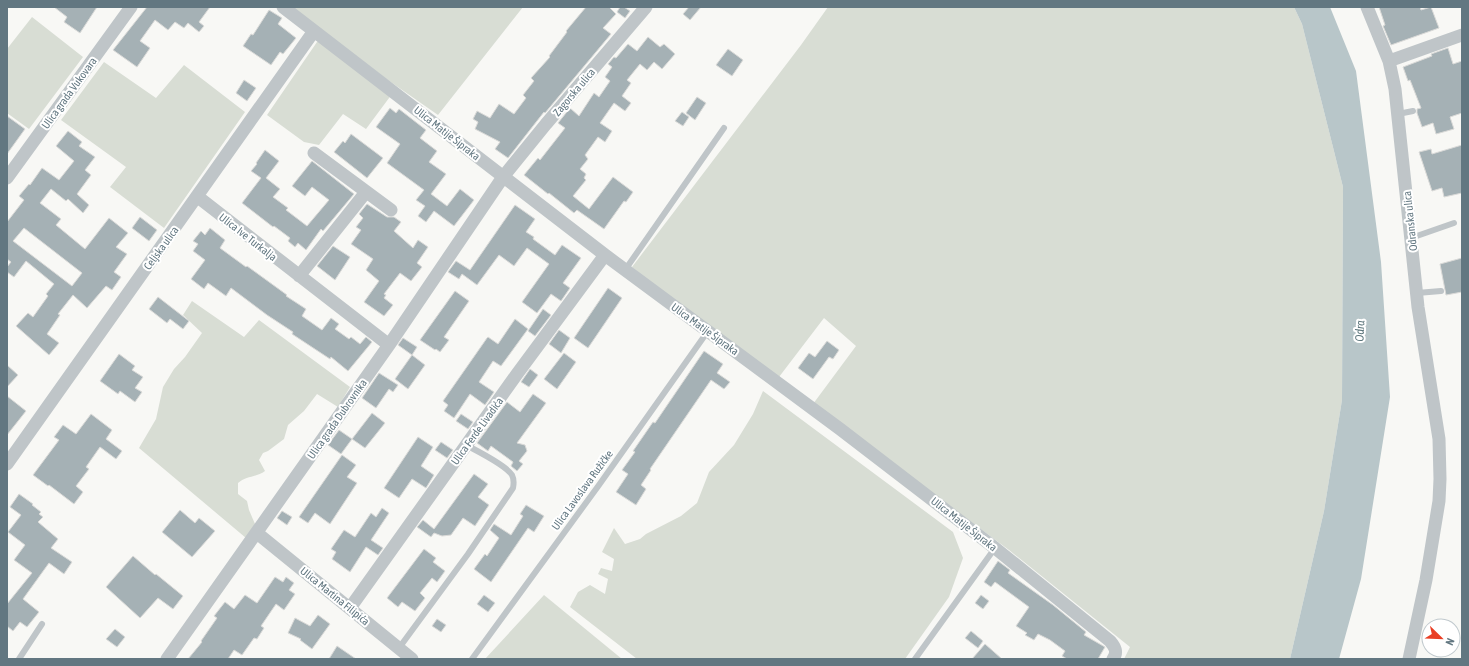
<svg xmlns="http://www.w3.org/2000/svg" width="1469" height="666" font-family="'Asap Condensed',sans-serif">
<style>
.green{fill:#d8ddd4}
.water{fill:#b8c6c9}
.building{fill:#a5b1b5;stroke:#dadad8;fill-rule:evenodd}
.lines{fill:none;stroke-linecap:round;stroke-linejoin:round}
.service{stroke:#bfc5c8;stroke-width:6}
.minor{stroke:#bfc5c8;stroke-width:13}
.labels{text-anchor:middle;stroke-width:4;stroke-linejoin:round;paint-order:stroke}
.street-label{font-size:11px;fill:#627781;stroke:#fff}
.water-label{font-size:12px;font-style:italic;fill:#5d767c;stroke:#fff}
</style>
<rect width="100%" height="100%" fill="#f8f8f5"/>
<path class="green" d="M 292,7 L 523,7 L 438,115 L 385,78 Z
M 828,7 L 1294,7 L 1302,24 L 1343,187 L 1342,400 L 1324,511 L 1290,659 L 1124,659 L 1130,647 L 1009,550 L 813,404 L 856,346 L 824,318 L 779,377 L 688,314 L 632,267 L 801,45 Z
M 32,17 L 83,57 L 29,129 L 7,113 L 7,49 Z
M 323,41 L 392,94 L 366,129 L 343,114 L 319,145 L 304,142 L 267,115 L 317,42 Z
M 104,62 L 156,98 L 184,65 L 245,112 L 164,228 L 110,187 L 126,167 L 61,120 Z
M 192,301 L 244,337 L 259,320 L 350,387 L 338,407 L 317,394 L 304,411 L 288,425 L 284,439 L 268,451 L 263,453 L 259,460 L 265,471 C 257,477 246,476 238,483 L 238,494 L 247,501 L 249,510 L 255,524 L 246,538 L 139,448 L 156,419 L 163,387 L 174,369 L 185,357 L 202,333 L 183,315 Z
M 763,391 L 953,532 L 963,558 L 949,597 L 905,659 L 637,659 L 570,607 L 578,592 L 590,585 L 605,594 L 608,579 L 598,574 L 601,568 L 612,571 L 614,559 L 602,552 L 614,528 L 625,544 L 640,539 L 646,534 L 681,516 L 697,503 L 709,472 L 734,445 L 753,414 Z
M 544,595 L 622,659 L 485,659 Z"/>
<path class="water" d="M 1294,7 L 1330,7 L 1356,71 L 1381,262 L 1390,397 L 1361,579 L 1339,659 L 1290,659 L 1324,511 L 1342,400 L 1343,187 L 1302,24 Z"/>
<path class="building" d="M 54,7 L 97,7 L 80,33 L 64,22 L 67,17 Z
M 147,7 L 210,7 L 199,22 L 204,26 L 199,32 L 188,23 L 184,28 L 175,22 L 168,30 L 155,20 L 140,41 L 150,48 L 137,67 L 113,50 Z
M 586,7 L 609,7 L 616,14 L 603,28 L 611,34 L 545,113 L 544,112 L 508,158 L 495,149 L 500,142 L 475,129 L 478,122 L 473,119 L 477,111 L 490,118 L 499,104 L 514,114 L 526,98 L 523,95 L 534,81 L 531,78 L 550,57 L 549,56 L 567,32 L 566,31 Z
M 620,7 L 624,7 L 630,11 L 625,18 L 617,12 Z
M 689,7 L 701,7 L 690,20 L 683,14 Z
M 1379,7 L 1420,7 L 1421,10 L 1431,7 L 1439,28 L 1391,45 L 1383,26 L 1385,25 Z
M 269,10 L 282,18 L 278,24 L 296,38 L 283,54 L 280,52 L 271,65 L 243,46 L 251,34 L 253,35 Z
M 648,37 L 660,47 L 664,44 L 675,54 L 662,69 L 654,62 L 647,70 L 640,64 L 627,80 L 631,83 L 622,96 L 631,103 L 625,111 L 614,103 L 600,123 L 612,131 L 605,142 L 598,137 L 585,155 L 588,159 L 580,169 L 586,174 L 584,178 L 586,180 L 573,196 L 589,209 L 613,177 L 633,192 L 626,202 L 624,201 L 604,229 L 577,210 L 574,213 L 549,193 L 548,194 L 524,175 L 538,158 L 540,160 L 565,128 L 558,123 L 570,108 L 579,116 L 594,93 L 599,97 L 610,81 L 605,77 L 612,67 L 608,64 L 614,57 L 616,58 L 628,44 L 637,51 Z
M 1448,48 L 1453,64 L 1462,61 L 1462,113 L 1450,117 L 1454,129 L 1436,134 L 1433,123 L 1422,127 L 1417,113 L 1417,109 L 1421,108 L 1410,80 L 1408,81 L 1403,67 L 1432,56 L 1431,54 Z
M 728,49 L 743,60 L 732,76 L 716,65 Z
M 244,80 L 256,88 L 247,101 L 236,93 Z
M 697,97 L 706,103 L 695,120 L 686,113 Z
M 390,108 L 396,113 L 399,109 L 426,130 L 420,138 L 437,151 L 429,162 L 446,174 L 431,194 L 447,206 L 460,189 L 474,200 L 454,226 L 434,211 L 426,222 L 418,216 L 425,206 L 416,200 L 424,190 L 387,163 L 400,144 L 376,127 Z
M 682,112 L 689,117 L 683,126 L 675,121 Z
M 7,116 L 25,129 L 7,154 Z
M 68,131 L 82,142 L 79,146 L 95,157 L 85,170 L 91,175 L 77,194 L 89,205 L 83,213 L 68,199 L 66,201 L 51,189 L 40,203 L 61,219 L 56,225 L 85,249 L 109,218 L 128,233 L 116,247 L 127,254 L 114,272 L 121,277 L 112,290 L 106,286 L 87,308 L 73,295 L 58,314 L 60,315 L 47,334 L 59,343 L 49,355 L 16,326 L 28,313 L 33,317 L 48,296 L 46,294 L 54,284 L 26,261 L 14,277 L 7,272 L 7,267 L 11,262 L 7,259 L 7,222 L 24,200 L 19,196 L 29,184 L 30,185 L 42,168 L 59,180 L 74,161 L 56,146 ZM 24,228 L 82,273 L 72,286 L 13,241 Z
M 351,134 L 383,158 L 367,178 L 334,152 L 343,141 L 345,143 Z
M 1462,145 L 1462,193 L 1444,197 L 1442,188 L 1432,191 L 1419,152 L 1431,149 L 1432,154 Z
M 265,150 L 279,161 L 266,178 L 280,189 L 273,197 L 288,208 L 286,210 L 307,226 L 329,200 L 312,187 L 305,196 L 292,186 L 312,161 L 354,194 L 323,231 L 321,229 L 306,250 L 298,243 L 295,247 L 288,241 L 290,238 L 274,226 L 273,227 L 242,203 L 261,178 L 251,171 L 257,164 L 256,163 Z
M 367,204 L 387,217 L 394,217 L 401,222 L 394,231 L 413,248 L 418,240 L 428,247 L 417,263 L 422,267 L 411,281 L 400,273 L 384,294 L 386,295 L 384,298 L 393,305 L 384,316 L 364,302 L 379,281 L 366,270 L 373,259 L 351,244 L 361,230 L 356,227 L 363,218 L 359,214 Z
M 515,205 L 535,219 L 526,232 L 534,237 L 533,239 L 555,255 L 562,245 L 581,258 L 563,283 L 570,288 L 561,301 L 551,294 L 537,313 L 522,302 L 549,264 L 527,248 L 514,266 L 499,255 L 477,285 L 462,274 L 459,279 L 448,272 L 456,261 L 470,270 Z
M 140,217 L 157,230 L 149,241 L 132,228 Z
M 210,228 L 225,240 L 220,248 L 246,267 L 247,266 L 287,295 L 286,296 L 306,309 L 302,316 L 322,330 L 331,318 L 339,324 L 335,329 L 349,339 L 351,337 L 360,344 L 366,337 L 372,342 L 348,371 L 331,357 L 330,359 L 292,334 L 293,332 L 267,315 L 231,288 L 226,296 L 208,283 L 204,289 L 191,279 L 205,260 L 193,251 L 198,244 L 193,241 L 201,231 L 205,235 Z
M 333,246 L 350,257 L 335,280 L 317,266 Z
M 1462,258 L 1462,292 L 1446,295 L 1440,264 Z
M 608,288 L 622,298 L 588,348 L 574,338 Z
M 455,291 L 469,301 L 444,337 L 449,340 L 440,352 L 436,349 L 435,350 L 420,340 Z
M 158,297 L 189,321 L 183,329 L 170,319 L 167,323 L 149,309 Z
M 543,309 L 551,315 L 535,336 L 528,331 Z
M 515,319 L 528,329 L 501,366 L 493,361 L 479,382 L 494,392 L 485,405 L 470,394 L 454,418 L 444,411 L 448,405 L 443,401 L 487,338 L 488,337 L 498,344 Z
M 559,330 L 570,338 L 561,353 L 549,344 Z
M 403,338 L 417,347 L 412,355 L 398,345 Z
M 827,341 L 839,350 L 833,359 L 829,357 L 813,379 L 798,368 L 809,353 L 815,357 Z
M 704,351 L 723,364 L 717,373 L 730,382 L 724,389 L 711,380 L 650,469 L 651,470 L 641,485 L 646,489 L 636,505 L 616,492 L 628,474 L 622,470 L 635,452 L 633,451 L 653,422 L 655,423 Z
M 564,353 L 576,362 L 557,389 L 544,379 Z
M 119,354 L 135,366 L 132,370 L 143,377 L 135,388 L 142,392 L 135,402 L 120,391 L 118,394 L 100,381 Z
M 412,355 L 425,365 L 408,389 L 395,379 Z
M 7,365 L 18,375 L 7,387 Z
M 530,369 L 538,375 L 529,387 L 521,382 Z
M 379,373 L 398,385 L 393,392 L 389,389 L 376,408 L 362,398 Z
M 533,394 L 546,403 L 517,443 L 525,445 L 527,451 L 519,461 L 523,464 L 517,471 L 511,466 L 513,462 L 491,446 L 488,451 L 477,443 L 507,402 L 520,412 Z
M 7,396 L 26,411 L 7,435 Z
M 372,413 L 385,423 L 365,448 L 352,439 Z
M 91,414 L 112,430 L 106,439 L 122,451 L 116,459 L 100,447 L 86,467 L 89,469 L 76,486 L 83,492 L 74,504 L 49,485 L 48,486 L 33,475 L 59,440 L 54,437 L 63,425 L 76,434 Z
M 461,414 L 473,422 L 468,429 L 456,421 Z
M 339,430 L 352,439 L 341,454 L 328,445 Z
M 418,437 L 433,447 L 421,466 L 434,475 L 426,488 L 412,479 L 399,498 L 384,488 Z
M 441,442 L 453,450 L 447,458 L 435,450 Z
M 342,455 L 356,465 L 347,477 L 357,483 L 330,524 L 315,513 L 308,523 L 299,517 Z
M 474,474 L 488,484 L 478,497 L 489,505 L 475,526 L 463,518 L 451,535 L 442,536 L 434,533 L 431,537 L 417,527 L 423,520 L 434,529 Z
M 19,494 L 33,504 L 32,505 L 41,512 L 39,514 L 43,517 L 38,522 L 58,539 L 51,548 L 72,562 L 64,574 L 49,563 L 23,599 L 39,612 L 27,627 L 20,622 L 13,631 L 7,626 L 7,604 L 32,573 L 14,560 L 25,545 L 8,532 L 21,515 L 10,507 Z
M 526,505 L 544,516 L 534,532 L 528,528 L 491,582 L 474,569 L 485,554 L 487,556 L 499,538 L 490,530 L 494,524 L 511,535 L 523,516 L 520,514 Z
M 382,508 L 389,513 L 371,540 L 383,548 L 378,555 L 366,547 L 350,572 L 332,559 L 336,552 L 331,549 L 344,530 L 355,537 L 371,513 L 376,517 Z
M 180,510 L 195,523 L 199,518 L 215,531 L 192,557 L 162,532 Z
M 282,511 L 292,517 L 287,525 L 277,518 Z
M 424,549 L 436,558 L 433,562 L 445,571 L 437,582 L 432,578 L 420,593 L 425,598 L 415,611 L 402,602 L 398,607 L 387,598 Z
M 133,556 L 155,575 L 156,574 L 183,596 L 173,609 L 158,598 L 140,618 L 106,587 Z
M 998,561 L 1010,570 L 1008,573 L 1053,605 L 1086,632 L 1084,635 L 1105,647 L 1098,659 L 1067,659 L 1062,656 L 1065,651 L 1050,640 L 1038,634 L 1034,640 L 1025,635 L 1027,633 L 1016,626 L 1029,607 L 995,582 L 991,587 L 984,582 Z
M 275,577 L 283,582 L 286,577 L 294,583 L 289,590 L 295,594 L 284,610 L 276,604 L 261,626 L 264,628 L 257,639 L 254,638 L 242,655 L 234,650 L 228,659 L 188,659 L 202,642 L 201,641 L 217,618 L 214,616 L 225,602 L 234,609 L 245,595 L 257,603 Z
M 484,595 L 495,603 L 488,612 L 477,604 Z
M 981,595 L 989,601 L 983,609 L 975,603 Z
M 318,615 L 330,624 L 312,649 L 300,640 L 301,639 L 288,633 L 295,618 L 310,626 Z
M 437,619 L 446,625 L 441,632 L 432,626 Z
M 115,629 L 125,637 L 117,647 L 106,639 Z
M 971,631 L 983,641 L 978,648 L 965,638 Z
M 985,644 L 1002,659 L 972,659 Z
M 337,646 L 356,659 L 329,659 Z"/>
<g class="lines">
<path class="service" d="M 1398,114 L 1413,111
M 1411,238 L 1454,223
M 625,270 L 724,128
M 1417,293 L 1441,291
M 399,648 L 468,554 L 513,488 C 514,483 514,479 512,475 C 506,465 477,451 466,445
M 19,659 L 42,624
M 472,659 L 599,485 L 708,331
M 915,659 L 995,548"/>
<path class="minor" d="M 283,7 L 605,255 L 840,429 L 995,548 L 1110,641 C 1115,647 1118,652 1113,659
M 1367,7 L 1389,61 L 1395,89 L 1418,307 L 1439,439 L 1440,479 L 1439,501 L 1426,580 L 1409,659
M 1389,61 L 1462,35
M 314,153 L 391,210
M 7,178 L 131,7
M 198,197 L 389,345
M 299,276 L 366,192
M 7,464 L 314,31
M 257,533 L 412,659
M 350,608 L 517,374 L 605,255
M 167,659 L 389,345 L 503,177 L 546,124 L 646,7"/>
</g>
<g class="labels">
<g class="street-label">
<text transform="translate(574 92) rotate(-50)" y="4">Zagorska ulica</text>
<text transform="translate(69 93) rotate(-54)" y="4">Ulica grada Vukovara</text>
<text transform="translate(447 133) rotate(38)" y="4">Ulica Matije Šipraka</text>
<text transform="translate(1410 221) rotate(-96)" y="4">Odranska ulica</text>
<text transform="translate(248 237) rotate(38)" y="4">Ulica Ive Turkalja</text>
<text transform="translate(161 248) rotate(-54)" y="4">Celjska ulica</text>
<text transform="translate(705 329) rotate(36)" y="4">Ulica Matije Šipraka</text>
<text transform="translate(337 419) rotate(-55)" y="4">Ulica grada Dubrovnika</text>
<text transform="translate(477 431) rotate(-54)" y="4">Ulica Ferde Livadića</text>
<text transform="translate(582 490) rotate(-54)" y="4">Ulica Lavoslava Ružičke</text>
<text transform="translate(964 524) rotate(38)" y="4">Ulica Matije Šipraka</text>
<text transform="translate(335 596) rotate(39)" y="4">Ulica Martina Filipića</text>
</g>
<g class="water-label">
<text transform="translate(1360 331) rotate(-88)" y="4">Odra</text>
</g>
</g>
<rect width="1469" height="666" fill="none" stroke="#627781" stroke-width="16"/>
<g transform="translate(1441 638) rotate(113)"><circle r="19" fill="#ffffff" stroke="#c0c9cd"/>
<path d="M0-3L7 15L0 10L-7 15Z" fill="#e93e24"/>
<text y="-6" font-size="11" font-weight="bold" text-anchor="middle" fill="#627781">N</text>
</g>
</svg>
